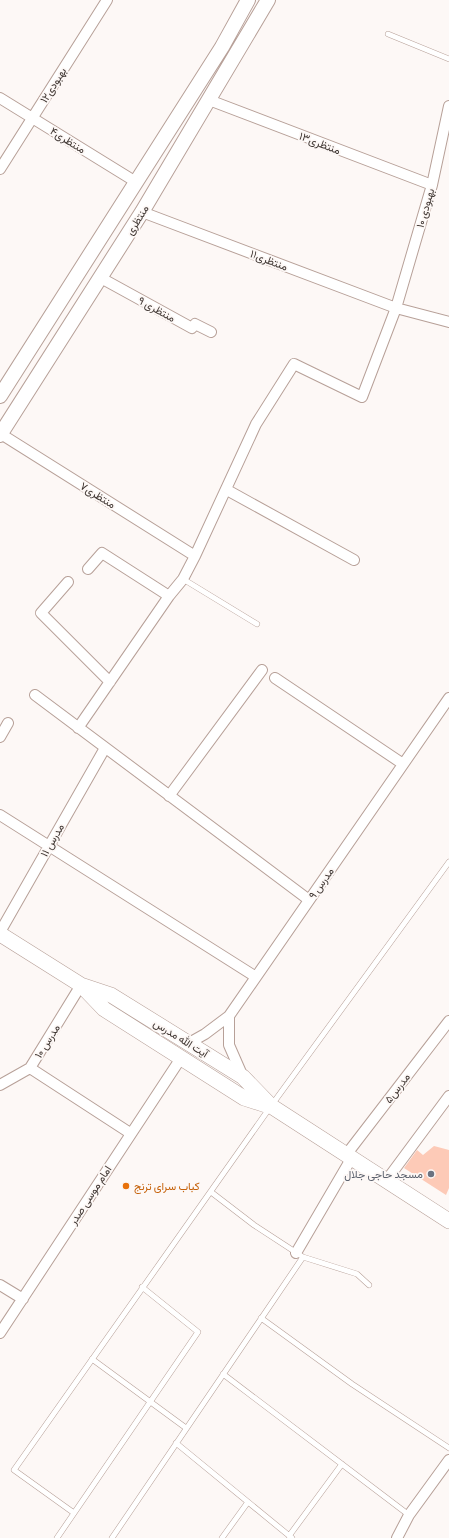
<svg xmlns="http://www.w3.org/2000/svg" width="449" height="1538" font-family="'Source Sans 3',Vazirmatn,sans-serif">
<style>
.building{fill:#fdcab7}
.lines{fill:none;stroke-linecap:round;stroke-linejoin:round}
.lane-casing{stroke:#b7a098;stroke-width:6}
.street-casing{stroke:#b7a098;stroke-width:12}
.secondary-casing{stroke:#b7a098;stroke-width:16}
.primary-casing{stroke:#b7a098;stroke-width:16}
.lane{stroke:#fff;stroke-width:5}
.street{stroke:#fff;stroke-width:10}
.secondary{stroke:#fff;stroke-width:14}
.primary{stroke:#fff;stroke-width:15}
.worship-dot{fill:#6b7280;stroke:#fdf8f6;stroke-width:1.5}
.food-dot{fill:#e8710a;stroke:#fdf8f6;stroke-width:1.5}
.labels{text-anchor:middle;stroke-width:3.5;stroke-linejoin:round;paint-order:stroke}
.street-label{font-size:11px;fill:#3e3531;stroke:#fdf8f6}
.worship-label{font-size:11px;fill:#5b616d;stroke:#fdf8f6;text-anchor:end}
.food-label{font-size:11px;fill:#c56008;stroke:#fdf8f6;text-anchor:start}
</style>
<rect width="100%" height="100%" fill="#fdf8f6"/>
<path class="building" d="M 434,1146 L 449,1150 L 449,1188 L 446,1195 L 404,1168 L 417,1150 L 423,1155 Z"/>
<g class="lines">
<g class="lane-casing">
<path id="lane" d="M 388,34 L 449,59
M 183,579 L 257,624
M 211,1192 L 254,1225 L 303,1257 L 357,1274 L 369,1285
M 261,1318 L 352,1384 L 449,1448
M 92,1359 L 186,1428
M 223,1374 L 409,1515
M 176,1443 L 292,1538
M 74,1513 L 14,1470 L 271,1106 L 449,862
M 289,1536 L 342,1464
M 57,1538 L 198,1332 L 142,1287
M 112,1538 L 303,1257
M 222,1538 L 248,1502"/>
</g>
<g class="street-casing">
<path id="street" d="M 0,98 L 136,182
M 209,100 L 432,185
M 0,169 L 107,0
M 142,212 L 396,308 L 449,322
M 101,278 L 192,328 L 195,324 L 211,332
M 1,434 L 195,556
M 227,490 L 354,560
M 88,569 L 102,553 L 169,596
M 68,582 L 41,613 L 110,682
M 275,678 L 403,764
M 35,695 L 309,900
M 78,728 L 169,596 L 183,579 L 195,556 L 256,424 L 294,364 L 362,397 L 396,308 L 432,185 L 449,106
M 0,737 L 8,723
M 169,796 L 262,670
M 0,815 L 256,977
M 0,932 L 105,748
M 189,1043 L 205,1034 L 229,1016
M 30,1068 L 130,1133
M 243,1077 L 229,1045 L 229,1016 L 449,698
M 0,1085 L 30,1068 L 81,985
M 346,1155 L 449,1021
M 386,1181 L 449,1096
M 296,1253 L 351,1159
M 0,1285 L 23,1299
M 0,1333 L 181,1058
M 397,1538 L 409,1515 L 449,1460"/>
</g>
<g class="secondary-casing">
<path id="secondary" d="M 0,396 L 222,47 L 248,0
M 0,435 L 142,212 L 268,0"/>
</g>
<g class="primary-casing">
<path id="primary" d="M 0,934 L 81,985 L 104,1009 L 244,1098 L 269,1106
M 81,985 L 111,995 L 243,1077 L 271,1106 L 449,1221"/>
</g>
<use href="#lane" class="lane"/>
<use href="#street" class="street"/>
<use href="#secondary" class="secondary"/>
<use href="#primary" class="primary"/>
</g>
<circle class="worship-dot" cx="431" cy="1174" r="4"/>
<circle class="food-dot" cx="126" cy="1186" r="4"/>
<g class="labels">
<g class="street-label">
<text transform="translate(53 85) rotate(-58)" y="4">بهبودی۱۲</text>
<text transform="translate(68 140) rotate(32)" y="4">منتظری۴</text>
<text transform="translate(320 143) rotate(21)" y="4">منتظری۱۳</text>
<text transform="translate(425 208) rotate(-74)" y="4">بهبودی ۱۰</text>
<text transform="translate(137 220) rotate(-58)" y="4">منتظری</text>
<text transform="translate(269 260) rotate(21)" y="4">منتظری۱۱</text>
<text transform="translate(157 309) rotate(29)" y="4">منتظری ۹</text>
<text transform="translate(98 495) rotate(32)" y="4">منتظری۷</text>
<text transform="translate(52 840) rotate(-60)" y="4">مدرس ۱۱</text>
<text transform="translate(321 883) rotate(-55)" y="4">مدرس ۹</text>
<text transform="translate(181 1038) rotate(32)" y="4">آیت الله مدرس</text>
<text transform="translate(47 1041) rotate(-58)" y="4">مدرس ۱۰</text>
<text transform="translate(397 1088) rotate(-53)" y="4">مدرس۵</text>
<text transform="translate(90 1195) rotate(-57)" y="4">امام موسی صدر</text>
</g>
<g class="worship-label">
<text x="423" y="1178">مسجد حاجی جلال</text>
</g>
<g class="food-label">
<text x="134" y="1190">کباب سرای ترنج</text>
</g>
</g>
</svg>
